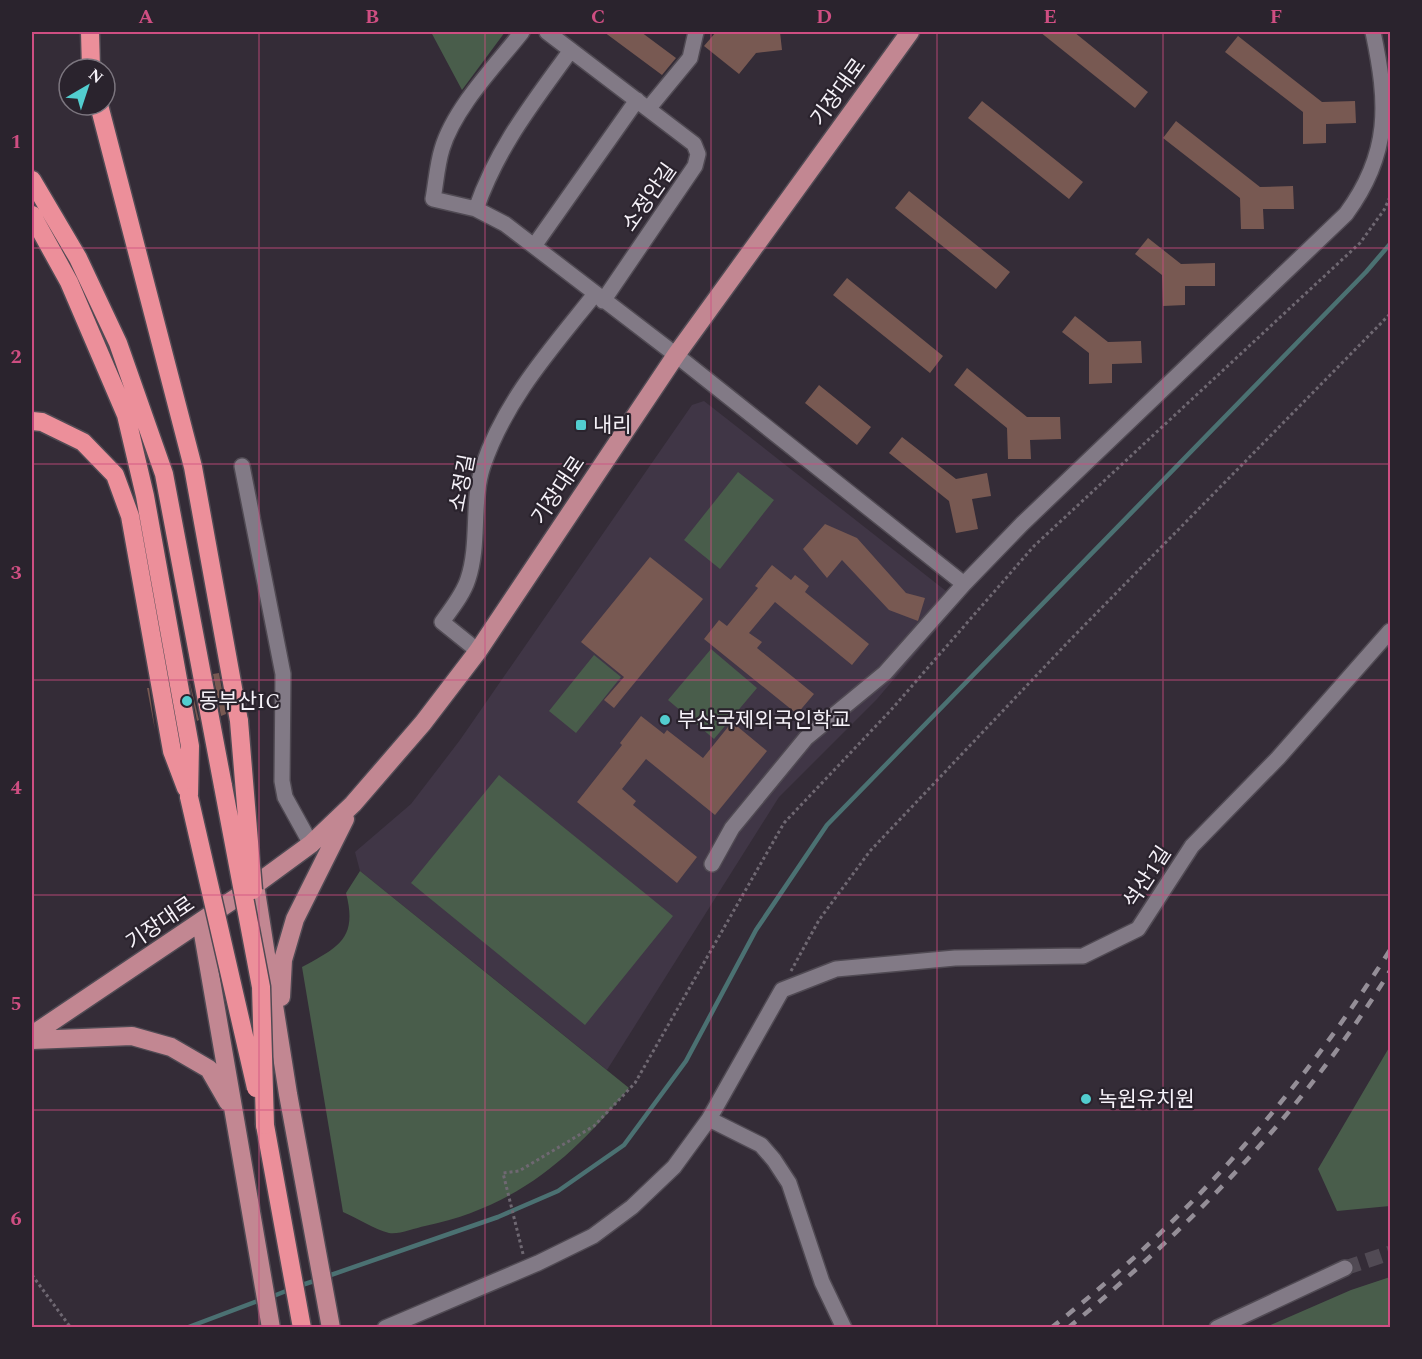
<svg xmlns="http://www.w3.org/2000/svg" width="1422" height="1359" font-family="Spectral,'Noto Sans KR',serif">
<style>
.built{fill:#403646}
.green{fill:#495d4b}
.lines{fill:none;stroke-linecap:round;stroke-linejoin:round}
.stream{stroke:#4b7172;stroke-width:4.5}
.building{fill:#785952}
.minor-tunnel{stroke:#514a54;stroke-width:15;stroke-dasharray:15 8;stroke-linecap:butt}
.minor-casing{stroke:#504a53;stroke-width:18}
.major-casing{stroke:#504a53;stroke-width:21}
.highway-casing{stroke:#504a53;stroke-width:21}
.path{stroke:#6f6872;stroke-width:3;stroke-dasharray:3 3;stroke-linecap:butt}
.minor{stroke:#827a86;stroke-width:15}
.major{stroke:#c28792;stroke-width:18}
.highway{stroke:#ec8f9a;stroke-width:18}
.rail{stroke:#948e97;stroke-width:4.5;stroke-dasharray:10 10;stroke-linecap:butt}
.highway-bridge-casing{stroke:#504a53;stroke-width:21;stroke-linecap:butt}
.highway-bridge{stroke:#ec8f9a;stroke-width:18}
.grid{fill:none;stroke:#cf4e82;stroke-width:1.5;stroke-opacity:0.55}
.poi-dot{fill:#52cdcf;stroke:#2a232d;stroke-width:2}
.labels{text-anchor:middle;stroke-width:4.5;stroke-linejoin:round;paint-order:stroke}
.street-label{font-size:21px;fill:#f6f2f9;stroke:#2a232d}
.poi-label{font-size:21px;fill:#f6f2f9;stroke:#2a232d;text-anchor:start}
.neatline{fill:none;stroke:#cf4e82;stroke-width:2}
.grid-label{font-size:20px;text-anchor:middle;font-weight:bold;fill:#cf4e82}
</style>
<rect width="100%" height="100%" fill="#342c37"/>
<path class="built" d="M 704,401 L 960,602 L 877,699 L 779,797 L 607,1070 L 360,871 L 355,852 L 411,804 L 460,740 L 692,405 Z"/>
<path class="green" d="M 431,32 L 505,32 L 462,90 Z
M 738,472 L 774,500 L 720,569 L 684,540 Z
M 711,649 L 757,688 L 714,739 L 668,700 Z
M 594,655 L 621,677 L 576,733 L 549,711 Z
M 499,775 L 673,916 L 585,1025 L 411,883 Z
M 360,871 L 629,1088 C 572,1158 516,1207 425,1226 C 415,1228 398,1235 389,1233 C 374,1229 357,1218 343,1212 L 302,967 C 338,947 358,939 346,893 Z
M 1390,1046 L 1390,1206 L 1337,1211 L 1318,1169 Z
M 1390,1277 L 1390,1327 L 1266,1327 L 1351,1290 Z"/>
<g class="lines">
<path class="stream" d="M 325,1277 L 498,1217 L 558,1191 L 624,1145 L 686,1061 L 756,930 L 827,825 L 1366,272 L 1390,244
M 299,1286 L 317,1280
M 271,1297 L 291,1289
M 186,1328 L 263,1299"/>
</g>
<path class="building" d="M 604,32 L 641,32 L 676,58 L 662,75 Z
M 716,32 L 780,32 L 782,50 L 756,53 L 739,74 L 704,46 Z
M 1040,32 L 1074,32 L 1148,92 L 1135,108 Z
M 1238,36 L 1322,102 L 1355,101 L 1356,123 L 1326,124 L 1326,143 L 1303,144 L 1303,112 L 1225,52 Z
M 982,101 L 1083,182 L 1069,199 L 968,118 Z
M 1176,121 L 1260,187 L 1293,186 L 1294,209 L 1263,209 L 1264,229 L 1241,229 L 1240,198 L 1163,138 Z
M 909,191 L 1010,272 L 996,289 L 895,208 Z
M 1148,238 L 1181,264 L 1215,263 L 1215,286 L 1185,286 L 1185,305 L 1163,306 L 1162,275 L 1135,254 Z
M 847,278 L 943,356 L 930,373 L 833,295 Z
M 1075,316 L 1108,342 L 1141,341 L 1142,363 L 1112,364 L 1112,383 L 1089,384 L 1089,353 L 1062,332 Z
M 967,368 L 1027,417 L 1060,417 L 1061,439 L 1030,440 L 1031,459 L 1008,459 L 1007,428 L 954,385 Z
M 819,385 L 871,427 L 857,445 L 805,403 Z
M 902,437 L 956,479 L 987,473 L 991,496 L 972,499 L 978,529 L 956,533 L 949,501 L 889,453 Z
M 825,524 L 857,538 L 906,593 L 925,598 L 918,621 L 889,610 L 842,560 L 827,578 L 803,549 Z
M 650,557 L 703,599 L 614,708 L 604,700 L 624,677 L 581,642 Z
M 772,565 L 791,580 L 795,575 L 809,586 L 805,592 L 869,644 L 852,665 L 775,602 L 749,633 L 762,642 L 757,648 L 814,694 L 797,714 L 704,639 L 719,620 L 727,626 L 758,588 L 755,586 Z
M 219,673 L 226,714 L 221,716 L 213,674 Z
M 189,679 L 199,720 L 197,721 Z
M 147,688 L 149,688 L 155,730 Z
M 641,716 L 664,734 L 667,730 L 703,758 L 732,722 L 767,751 L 715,815 L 646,759 L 622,789 L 636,801 L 633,805 L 697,857 L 677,883 L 577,802 L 622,745 L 620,743 Z"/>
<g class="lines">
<path class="minor-tunnel" d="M 1345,1268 L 1390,1253"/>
<g class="minor-casing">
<path id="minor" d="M 522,32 C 496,65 454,108 442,149 C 437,165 436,183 433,199 L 476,209 L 505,224 L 676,355 L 964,584
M 547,32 L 694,144 L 698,154 L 695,166 L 603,301
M 648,109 L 690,58 L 696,32
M 476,209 C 498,146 533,103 571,50
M 534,246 L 637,100
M 242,466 L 283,674 L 282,781 L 285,797 L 311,844
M 478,651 L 442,622 C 451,609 463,595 468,579 C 480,543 471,502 483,466 C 505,400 552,348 595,294
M 712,864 L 732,828 L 806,738 L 885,673 L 964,584 L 1022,524 L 1346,214 C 1391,153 1388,103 1373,32
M 709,1119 L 761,1145 L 774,1160 L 789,1183 L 822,1282 L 844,1328
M 385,1328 L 538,1263 L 593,1236 L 632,1207 L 674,1167 L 709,1119 L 782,990 L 836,969 L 955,958 L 1083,956 L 1138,929 L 1192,846 L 1278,758 L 1390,631
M 1217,1328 L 1345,1268"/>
</g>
<g class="major-casing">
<path id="major" d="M 255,885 L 288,1094 L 331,1328
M 201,922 L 271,1328
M 281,997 L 283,960 L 295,919 L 345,819
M 32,1035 L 255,885 L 311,844 L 353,804 L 423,723 L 478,651 L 676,355 L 910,32
M 32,1040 L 132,1036 L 171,1047 L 209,1069 L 228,1102"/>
</g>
<g class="highway-casing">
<path id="highway" d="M 90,32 L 91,69
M 99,105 L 193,467 L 239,721
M 32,180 L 78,258 L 118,343 L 164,474 L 223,786
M 32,215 L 69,282 L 126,415 L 145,496 L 190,746 L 189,797
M 32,421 L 42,422 L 83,442 L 115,475 L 130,516 L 172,751 L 186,788
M 265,1125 L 302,1328"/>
</g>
<path class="path" d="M 791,971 L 819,920 L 870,851 L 1070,640 L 1390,314
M 523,1254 L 503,1173 L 519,1171 L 594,1126 L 635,1083 L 784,823 L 891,710 L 1034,546 L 1360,243 L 1384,210 L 1390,197
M 32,1275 L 71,1328"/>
<use href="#minor" class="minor"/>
<use href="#major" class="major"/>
<use href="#highway" class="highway"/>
<path class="rail" d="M 1051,1328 C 1188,1220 1297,1097 1390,950
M 1068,1328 C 1195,1223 1303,1112 1390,971"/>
<g class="highway-bridge-casing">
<path id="highway-bridge" d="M 239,721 L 253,890
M 223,786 L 261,987 L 265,1125
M 189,797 L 256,1088"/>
</g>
<use href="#highway-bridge" class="highway-bridge"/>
</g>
<path class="grid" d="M 259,32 L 259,1328M 485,32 L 485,1328M 711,32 L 711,1328M 937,32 L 937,1328M 1163,32 L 1163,1328M 32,248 L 1390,248M 32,464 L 1390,464M 32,680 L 1390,680M 32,895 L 1390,895M 32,1110 L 1390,1110"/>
<g class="poi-dot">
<rect x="575" y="419" width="12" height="12" rx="3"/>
<circle cx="187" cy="701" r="6"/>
<circle cx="665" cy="720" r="6"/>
<circle cx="1086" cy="1099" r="6"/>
</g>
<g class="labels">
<g class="street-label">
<text transform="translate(838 92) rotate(-54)" y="7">기장대로</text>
<text transform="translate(649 197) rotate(-55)" y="7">소정안길</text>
<text transform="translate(462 483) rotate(-79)" y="7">소정길</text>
<text transform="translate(558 490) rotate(-56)" y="7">기장대로</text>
<text transform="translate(1147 877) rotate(-57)" y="7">석산1길</text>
<text transform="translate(160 923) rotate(-34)" y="7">기장대로</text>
</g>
<g class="poi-label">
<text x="593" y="432">내리</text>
<text x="199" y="708">동부산IC</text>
<text x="677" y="727">부산국제외국인학교</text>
<text x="1098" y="1106">녹원유치원</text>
</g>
</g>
<rect width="1422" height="1359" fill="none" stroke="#2a232d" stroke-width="66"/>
<g transform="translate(87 87) rotate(39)"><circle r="28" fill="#2a232d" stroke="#7c767f" stroke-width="1.5"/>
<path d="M0-4.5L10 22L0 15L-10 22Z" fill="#52cdcf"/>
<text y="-9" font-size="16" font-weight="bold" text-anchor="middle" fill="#f6f2f9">N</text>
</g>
<rect x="33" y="33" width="1356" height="1293" class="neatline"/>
<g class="grid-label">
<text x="146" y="23">A</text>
<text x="372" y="23">B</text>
<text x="598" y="23">C</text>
<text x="824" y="23">D</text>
<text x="1050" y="23">E</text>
<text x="1276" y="23">F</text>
<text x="16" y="148">1</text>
<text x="16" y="363">2</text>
<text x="16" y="579">3</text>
<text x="16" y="794">4</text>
<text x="16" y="1010">5</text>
<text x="16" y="1225">6</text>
</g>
</svg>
